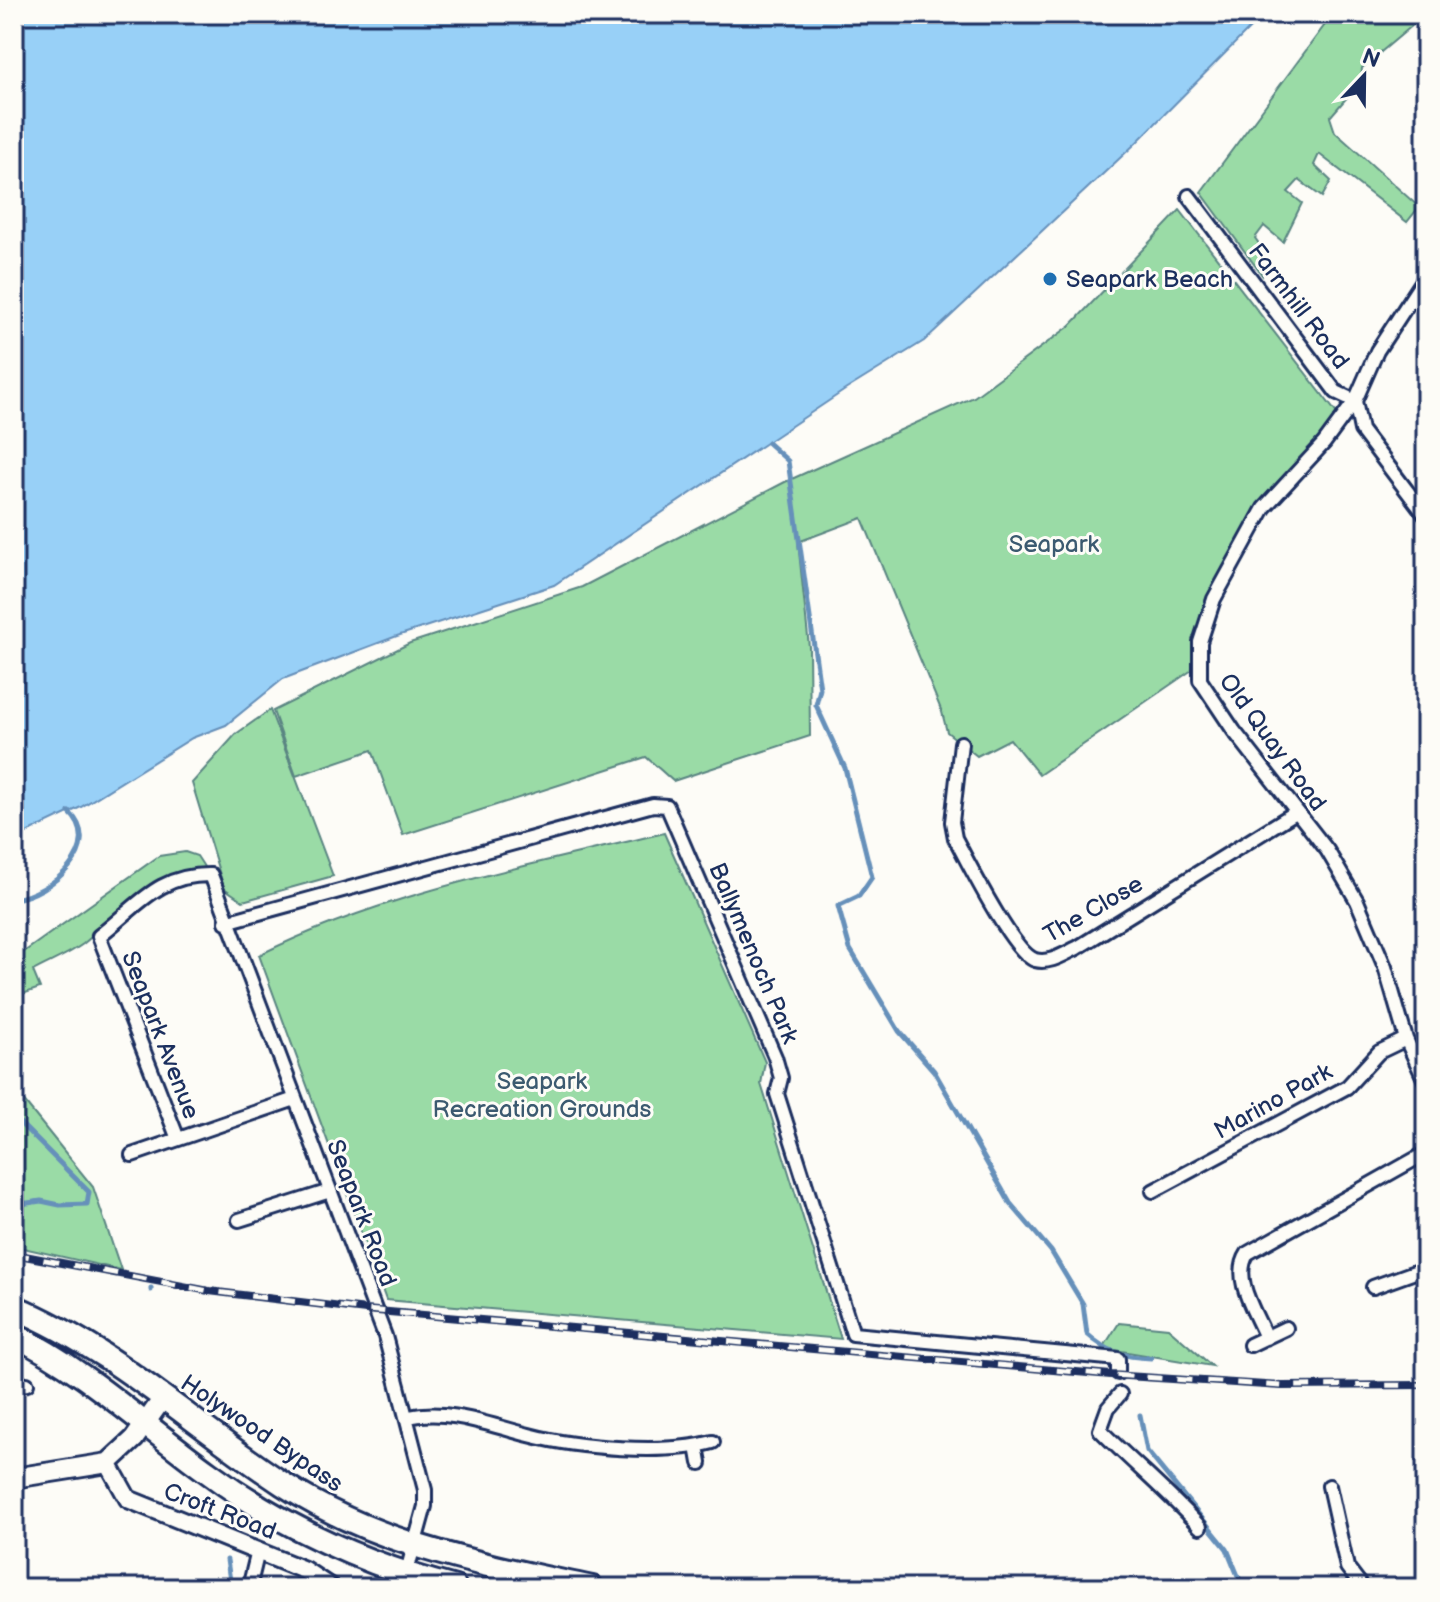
<svg xmlns="http://www.w3.org/2000/svg" width="1440" height="1602" font-family="'Balsamiq Sans',sans-serif">
<style>
.green{fill:#9adba6;stroke:#5a8582;stroke-width:2}
.water{fill:#98d0f7;stroke:#6690ba;stroke-width:2}
.lines{fill:none;stroke-linecap:round;stroke-linejoin:round}
.stream{stroke:#6690ba;stroke-width:5}
.minor-casing{stroke:#1b2f5e;stroke-width:18}
.tertiary-casing{stroke:#1b2f5e;stroke-width:22}
.secondary-casing{stroke:#1b2f5e;stroke-width:24}
.trunk-casing{stroke:#1b2f5e;stroke-width:28}
.minor{stroke:#fdfcf7;stroke-width:12}
.tertiary{stroke:#fdfcf7;stroke-width:16}
.secondary{stroke:#fdfcf7;stroke-width:18}
.trunk{stroke:#fdfcf7;stroke-width:22}
.rail-casing{stroke:#1b2f5e;stroke-width:8}
.rail{stroke:#fdfcf7;stroke-width:5;stroke-dasharray:15;stroke-linecap:butt}
.poi-dot{fill:#1f6fb2;stroke:#fdfcf7;stroke-width:3}
.labels{text-anchor:middle;stroke-width:6;stroke-linejoin:round;paint-order:stroke}
.poi-label{font-size:24px;fill:#1b2f5e;stroke:#fdfcf7;text-anchor:start}
.street-label{font-size:24px;fill:#1b2f5e;stroke:#fdfcf7}
.park-label{font-size:24px;fill:#3b5a70;stroke:#fdfcf7}
</style>
<rect width="100%" height="100%" fill="#fdfcf7"/>
<filter id="ink" filterUnits="userSpaceOnUse"><feTurbulence type="fractalNoise" baseFrequency=".0125" numOctaves="2"/><feDisplacementMap in="SourceGraphic" scale="16" xChannelSelector="R" yChannelSelector="G"/><feConvolveMatrix kernelMatrix="1 2 1 2 8 2 1 2 1" color-interpolation-filters="sRGB"/></filter>
<g filter="url(#ink)">
<path class="green" d="M 1333,14 L 1426,14 L 1362,68 L 1361,81 L 1330,117 L 1335,132 L 1419,207 L 1407,222 L 1319,154 L 1314,165 L 1331,181 L 1322,197 L 1299,180 L 1288,192 L 1302,203 L 1283,242 L 1264,226 L 1255,238 L 1262,248 L 1262,275 L 1201,192 Z
M 1180,210 L 1338,415 L 1321,442 L 1263,505 L 1214,589 L 1192,670 L 1039,775 L 1010,739 L 977,756 L 947,732 L 942,712 L 862,518 L 798,542 L 809,647 L 810,736 L 673,781 L 646,757 L 403,835 L 372,750 L 296,776 L 273,711 L 410,643 L 582,587 L 785,482 L 974,397 L 1071,325 Z
M 270,710 L 333,876 L 243,901 L 224,888 L 192,783 L 236,734 Z
M 664,833 L 765,1062 L 761,1084 L 841,1339 L 386,1300 L 259,955 C 386,892 527,866 664,833 Z
M 185,852 L 197,856 L 208,873 C 157,859 120,915 83,944 C 68,955 49,962 33,971 L 40,988 L 14,997 L 14,959 L 159,856 Z
M 14,1089 L 93,1187 L 121,1270 L 14,1246 Z
M 1119,1323 L 1168,1328 L 1212,1366 L 1103,1348 Z"/>
<path class="water" d="M 14,14 L 1264,14 L 1135,144 L 924,341 L 845,390 L 554,585 L 397,636 L 283,679 L 226,725 L 192,738 L 81,807 L 14,839 Z"/>
<g class="lines">
<path class="stream" d="M 768,443 L 788,461 L 820,689 L 816,705 L 845,768 L 872,877 L 859,896 L 838,906 L 850,949 L 899,1031 L 934,1071 L 1010,1203 L 1051,1251 L 1083,1304 L 1087,1334 C 1107,1352 1124,1357 1151,1358
M 14,899 C 51,894 106,847 69,812
M 14,1117 L 89,1192 L 87,1204 L 60,1205 L 41,1201 L 14,1205
M 151,1288 L 151,1290
M 1140,1415 L 1147,1451 L 1227,1549 L 1243,1588
M 227,1560 L 231,1588"/>
<g class="minor-casing">
<path id="minor" d="M 1189,196 L 1336,392 L 1355,401
M 1426,276 L 1377,351 L 1355,401 L 1324,443 L 1264,508 L 1214,599 L 1200,642 L 1200,680 L 1234,731 L 1327,850 L 1357,901 L 1385,967 L 1406,1039 L 1426,1083
M 1355,401 L 1361,430 L 1426,516
M 961,743 L 952,822 L 955,838 C 968,862 1013,953 1035,960 C 1050,964 1064,954 1077,948 L 1296,812
M 226,922 L 653,805 L 667,806 L 775,1057 L 781,1078 L 777,1094 L 853,1334 L 1118,1359 L 1118,1373
M 178,1139 L 99,936 C 138,906 158,874 211,875 L 385,1336 L 425,1490 L 425,1506 L 406,1575
M 132,1155 L 295,1099
M 1153,1191 L 1347,1087 L 1379,1052 L 1406,1039
M 239,1220 L 330,1191
M 1373,1287 L 1426,1268
M 1266,1338 C 1256,1313 1231,1278 1248,1253 L 1426,1153
M 1250,1345 L 1286,1328
M 14,1386 L 27,1384
M 1120,1394 L 1108,1408 L 1100,1430 C 1133,1463 1168,1492 1200,1527
M 408,1417 C 450,1408 488,1425 529,1435 C 578,1448 665,1455 713,1442
M 697,1446 L 700,1463
M 1329,1486 L 1347,1567 L 1363,1588
M 249,1588 L 258,1551"/>
</g>
<g class="tertiary-casing">
<path id="tertiary" d="M 108,1463 L 128,1499 L 304,1570 L 331,1588"/>
</g>
<g class="secondary-casing">
<path id="secondary" d="M 14,1478 L 108,1463 L 134,1439 L 163,1398"/>
</g>
<g class="trunk-casing">
<path id="trunk" d="M 14,1307 C 114,1349 193,1425 283,1484 C 376,1545 484,1565 592,1588
M 14,1335 C 86,1370 144,1426 208,1472 C 282,1527 367,1565 455,1588"/>
</g>
<use href="#minor" class="minor"/>
<use href="#tertiary" class="tertiary"/>
<use href="#secondary" class="secondary"/>
<use href="#trunk" class="trunk"/>
<g class="rail-casing">
<path id="rail" d="M 14,1254 L 209,1291 L 366,1310 L 1111,1375 L 1282,1386 L 1426,1385"/>
</g>
<use href="#rail" class="rail"/>
</g>
</g>
<circle class="poi-dot" cx="1050" cy="279" r="8"/>
<g class="labels">
<g class="poi-label">
<text x="1066" y="287">Seapark Beach</text>
</g>
<g class="street-label">
<text transform="translate(1299 306) rotate(53)" y="8">Farmhill Road</text>
<text transform="translate(1273 742) rotate(54)" y="8">Old Quay Road</text>
<text transform="translate(1093 909) rotate(-30)" y="8">The Close</text>
<text transform="translate(754 953) rotate(67)" y="8">Ballymenoch Park</text>
<text transform="translate(161 1035) rotate(69)" y="8">Seapark Avenue</text>
<text transform="translate(1273 1101) rotate(-29)" y="8">Marino Park</text>
<text transform="translate(362 1213) rotate(69)" y="8">Seapark Road</text>
<text transform="translate(262 1433) rotate(34)" y="8">Holywood Bypass</text>
<text transform="translate(220 1511) rotate(21)" y="8">Croft Road</text>
</g>
<g class="park-label">
<text x="1054" y="552">Seapark</text>
<text x="542" y="1089">Seapark<tspan x="542" dy="28">Recreation Grounds</tspan></text>
</g>
</g>
<rect width="1440" height="1602" fill="none" stroke="#fdfcf7" stroke-width="48"/>
<rect x="24" y="24" width="1392" height="1554" fill="none" stroke="#1b2f5e" stroke-width="3" filter="url(#ink)"/>
<g transform="translate(1364 76) rotate(22)" stroke="#fdfcf7" stroke-width="6" paint-order="stroke">
<path d="M0-6L14 30L0 20L-14 30Z" fill="#1b2f5e"/>
<text y="-12" font-size="22" font-weight="bold" text-anchor="middle" fill="#1b2f5e">N</text>
</g>
</svg>
